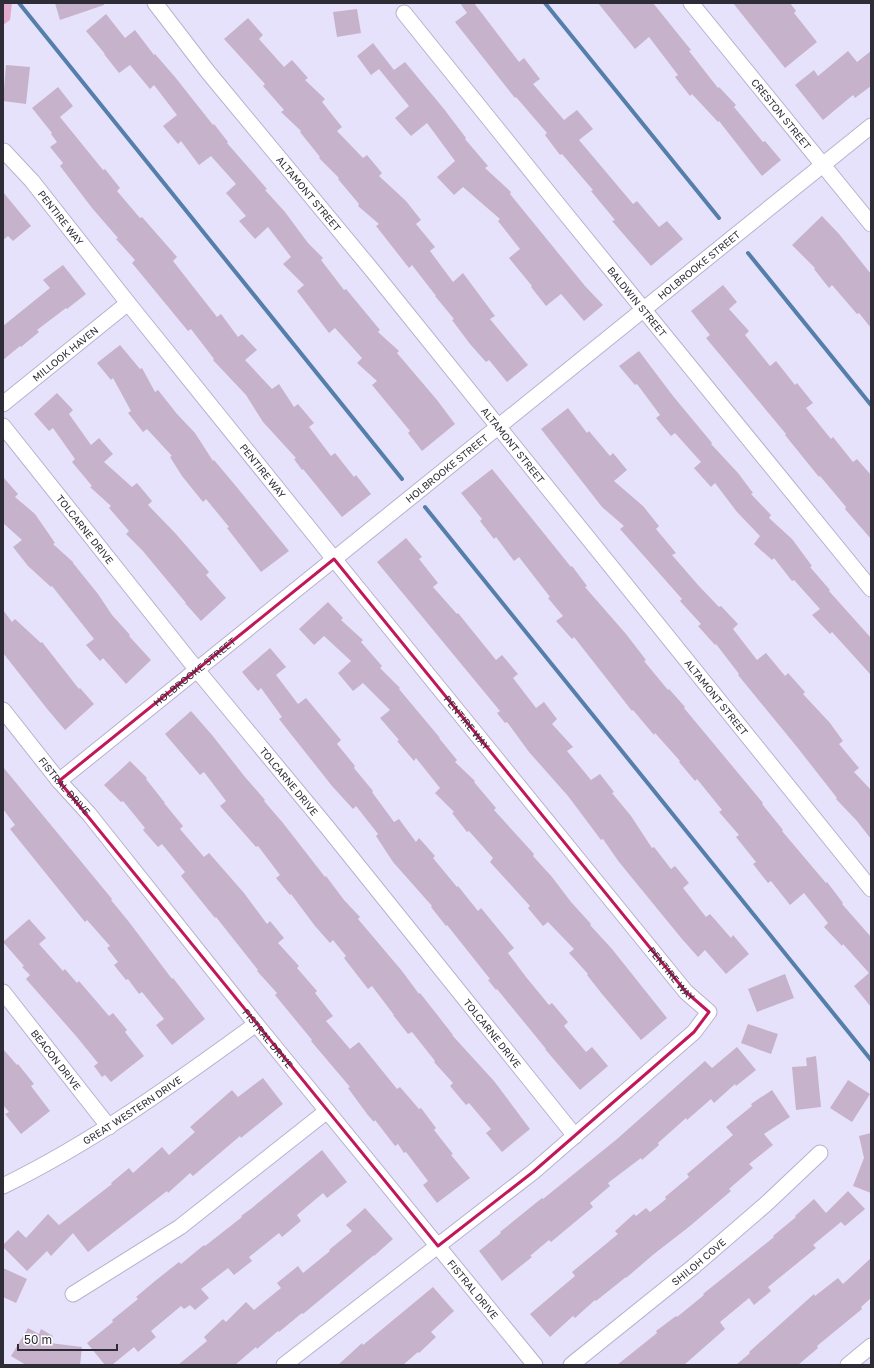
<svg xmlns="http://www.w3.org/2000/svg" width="874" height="1368" font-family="'Golos Text',sans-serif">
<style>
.green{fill:#e3abcb}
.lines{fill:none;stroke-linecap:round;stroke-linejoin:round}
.stream{stroke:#547faa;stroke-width:4}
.building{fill:#c6b2cb}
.minor-casing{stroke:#b8b1cf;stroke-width:17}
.minor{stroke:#fff;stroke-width:15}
.marked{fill:none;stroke:#c2185b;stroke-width:3;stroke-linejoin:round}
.labels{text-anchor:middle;stroke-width:3;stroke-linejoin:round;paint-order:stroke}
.street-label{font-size:10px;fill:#2e2c37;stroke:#fff}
</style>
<rect width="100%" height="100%" fill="#e7e2fb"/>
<path class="green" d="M 3,3 L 12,3 L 10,20 L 3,25 Z"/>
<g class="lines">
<path class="stream" d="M 19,3 L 402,479
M 545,3 L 719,218
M 748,253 L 871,405
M 425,507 L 871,1060"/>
</g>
<path class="building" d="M 55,3 L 104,3 L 104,5 L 60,20 Z
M 460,3 L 474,3 L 519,62 L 524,58 L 540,79 L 533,84 L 564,120 L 577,110 L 593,129 L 579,140 L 633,204 L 637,201 L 659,227 L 667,221 L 683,239 L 651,266 L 612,221 L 615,220 L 591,191 L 593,190 L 562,154 L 560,155 L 545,135 L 547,133 L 516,97 L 515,98 L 455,22 L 467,13 Z
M 598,3 L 653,3 L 691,50 L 689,51 L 718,88 L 719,87 L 736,105 L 734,107 L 763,142 L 765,141 L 781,160 L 762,176 L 719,121 L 718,122 L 692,94 L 690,96 L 675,77 L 678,75 L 649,37 L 635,49 Z
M 733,3 L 790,3 L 796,11 L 794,13 L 817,42 L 785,68 Z
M 357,9 L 361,33 L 337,37 L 333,12 Z
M 106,14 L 125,38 L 135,30 L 154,55 L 155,54 L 175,77 L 213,125 L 214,124 L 228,142 L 227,143 L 267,189 L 265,190 L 285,212 L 308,243 L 323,258 L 321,260 L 344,290 L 346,289 L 380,330 L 378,332 L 399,351 L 397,353 L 437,400 L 455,424 L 422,451 L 408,433 L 410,431 L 372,385 L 377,381 L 357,363 L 362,358 L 335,328 L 329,333 L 297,291 L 304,285 L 283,264 L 291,257 L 268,227 L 255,239 L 239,221 L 246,216 L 226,193 L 236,184 L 211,156 L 199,165 L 181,141 L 178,144 L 163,126 L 177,115 L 154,85 L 150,89 L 130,65 L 119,73 L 104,54 L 105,54 L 86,31 Z
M 248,18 L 263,35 L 259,39 L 284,67 L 292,60 L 308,78 L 305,80 L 325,99 L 322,102 L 342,127 L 337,131 L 363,158 L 367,155 L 382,173 L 379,176 L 406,201 L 421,220 L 416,224 L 435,247 L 430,251 L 453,282 L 463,273 L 495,316 L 490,319 L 528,365 L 507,382 L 489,360 L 486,362 L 470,344 L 452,320 L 454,319 L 435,296 L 436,296 L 412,265 L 409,268 L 376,226 L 379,224 L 358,206 L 359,204 L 338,179 L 339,178 L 319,158 L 320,157 L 300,132 L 301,131 L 281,112 L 284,110 L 263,86 L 265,84 L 224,39 Z
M 373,43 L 394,70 L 405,62 L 444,109 L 466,138 L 465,139 L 488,166 L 485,168 L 511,192 L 510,194 L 585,286 L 603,305 L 584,321 L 561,294 L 546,306 L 531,287 L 532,286 L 509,258 L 520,249 L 498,221 L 500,219 L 463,187 L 454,195 L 437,177 L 455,161 L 427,123 L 411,136 L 395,118 L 409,106 L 379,69 L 371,75 L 357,56 Z
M 848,51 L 857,62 L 871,51 L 871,86 L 855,98 L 853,95 L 823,120 L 795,85 L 814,70 L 818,76 Z
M 6,65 L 30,67 L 26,104 L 3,101 Z
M 58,87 L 73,106 L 60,117 L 103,170 L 105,169 L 120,188 L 117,191 L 140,218 L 142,217 L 177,257 L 173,261 L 217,317 L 221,314 L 238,337 L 242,334 L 257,350 L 245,360 L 272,389 L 279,384 L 294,407 L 298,404 L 314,423 L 309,427 L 331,456 L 335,453 L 354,477 L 356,475 L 371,494 L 342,517 L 303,469 L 302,470 L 294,459 L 296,458 L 263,422 L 246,395 L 213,360 L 214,359 L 191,329 L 188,331 L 132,263 L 135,260 L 116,239 L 118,238 L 92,208 L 60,166 L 63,163 L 50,147 L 57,142 L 51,134 L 52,133 L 32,108 Z
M 3,192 L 31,226 L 13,241 L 8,236 L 3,240 Z
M 822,216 L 839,234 L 871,274 L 871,328 L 859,313 L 857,314 L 832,285 L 829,288 L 814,269 L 815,268 L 792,245 Z
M 63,265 L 86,294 L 67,309 L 66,308 L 37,330 L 39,332 L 21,347 L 20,346 L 3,360 L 3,326 L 50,288 L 43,280 Z
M 723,285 L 737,302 L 729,309 L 749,331 L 745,335 L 770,366 L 776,361 L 795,385 L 797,383 L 813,403 L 806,408 L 831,439 L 833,437 L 853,462 L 857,459 L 871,475 L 871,539 L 845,509 L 846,507 L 820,476 L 819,477 L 785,435 L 786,434 L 706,338 L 710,335 L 691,311 Z
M 120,345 L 140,369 L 142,368 L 155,392 L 158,390 L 177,414 L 195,433 L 213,461 L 214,460 L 235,485 L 289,551 L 261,572 L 227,528 L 229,527 L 206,499 L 203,502 L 182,476 L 170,457 L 172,456 L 147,429 L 143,432 L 128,413 L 131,411 L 113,378 L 111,380 L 97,363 Z
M 639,351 L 673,396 L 712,443 L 711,444 L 738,473 L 753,493 L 751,494 L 771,515 L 769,518 L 792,539 L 812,566 L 810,567 L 830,590 L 829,591 L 871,638 L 871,675 L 832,632 L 830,634 L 812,615 L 820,609 L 794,580 L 792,581 L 774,558 L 772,560 L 754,544 L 760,536 L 737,512 L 715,483 L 711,487 L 694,468 L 701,462 L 675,433 L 671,436 L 656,418 L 660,415 L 637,384 L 635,385 L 619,366 Z
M 57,393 L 73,410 L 69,414 L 91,445 L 99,438 L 113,454 L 104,462 L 132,487 L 137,483 L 152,501 L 148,505 L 176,534 L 209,572 L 206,575 L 226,598 L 201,621 L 185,603 L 186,603 L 142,550 L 126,534 L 129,531 L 109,508 L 111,506 L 90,487 L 92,486 L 72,462 L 75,459 L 53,428 L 49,431 L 34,414 Z
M 568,408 L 587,433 L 589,431 L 610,456 L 613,453 L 627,470 L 614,481 L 643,506 L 659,526 L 656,529 L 676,553 L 672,555 L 698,585 L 719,607 L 721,606 L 738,624 L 733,629 L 757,660 L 766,653 L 785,676 L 788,673 L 805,692 L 803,694 L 830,723 L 843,741 L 839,744 L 859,768 L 854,772 L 871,790 L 871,839 L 857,821 L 836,799 L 837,798 L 797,747 L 738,675 L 739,674 L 716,644 L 715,645 L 698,626 L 701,624 L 680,601 L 682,599 L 620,529 L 624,526 L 602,507 L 541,429 Z
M 492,469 L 571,567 L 572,566 L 587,586 L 585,587 L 626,634 L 646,660 L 644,661 L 668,690 L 669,689 L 685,707 L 684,708 L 763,803 L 762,804 L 783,830 L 782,831 L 826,883 L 827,882 L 843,903 L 842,904 L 871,937 L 871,1007 L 854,986 L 869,973 L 843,944 L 842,946 L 824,927 L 828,923 L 804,893 L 790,905 L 771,881 L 768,883 L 753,864 L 756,862 L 736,837 L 739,835 L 719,812 L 722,810 L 697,779 L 695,781 L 679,762 L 680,761 L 655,733 L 654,735 L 633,710 L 632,711 L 574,637 L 572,639 L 556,621 L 563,616 L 548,598 L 550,597 L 519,557 L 514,561 L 496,537 L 494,539 L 480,521 L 482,519 L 461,493 Z
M 3,477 L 18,494 L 15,497 L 35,514 L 55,543 L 53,544 L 73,562 L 73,563 L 98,594 L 112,615 L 130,635 L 129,636 L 151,660 L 126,684 L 103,658 L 100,661 L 86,645 L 94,639 L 52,586 L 51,587 L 28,566 L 13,547 L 22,540 L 3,523 Z
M 406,538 L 422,557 L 419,559 L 438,583 L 433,587 L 457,614 L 458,613 L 496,660 L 502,655 L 518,674 L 513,678 L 536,708 L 544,702 L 557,719 L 552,724 L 573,747 L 567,751 L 591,780 L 600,774 L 614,792 L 612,793 L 631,816 L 652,848 L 654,847 L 671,869 L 675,866 L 689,883 L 683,888 L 706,917 L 710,914 L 731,938 L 733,935 L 749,954 L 726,974 L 705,950 L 698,957 L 682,939 L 619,862 L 603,839 L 601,840 L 568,796 L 529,752 L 507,722 L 505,723 L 497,713 L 500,711 L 377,562 Z
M 328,602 L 343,618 L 341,620 L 363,640 L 361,642 L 382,666 L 380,668 L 400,688 L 399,689 L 440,738 L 439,738 L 457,760 L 455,762 L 475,781 L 474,782 L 496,808 L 494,810 L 534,854 L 533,856 L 552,877 L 571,902 L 591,924 L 590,925 L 612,949 L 667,1018 L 641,1040 L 602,994 L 587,975 L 588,974 L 569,953 L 574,949 L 548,922 L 543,926 L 528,908 L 530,906 L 490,862 L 493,858 L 469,831 L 467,832 L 452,813 L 454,812 L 435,793 L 440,788 L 416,758 L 414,761 L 397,741 L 399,740 L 380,718 L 390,710 L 363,683 L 353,691 L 338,673 L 351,661 L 324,636 L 314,645 L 299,629 Z
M 3,610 L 12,622 L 15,619 L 41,643 L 42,642 L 79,689 L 80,688 L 94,704 L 65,730 L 48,710 L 3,653 Z
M 270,648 L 286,667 L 276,675 L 298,704 L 306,698 L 341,740 L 337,744 L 355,766 L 354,768 L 373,791 L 372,792 L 394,822 L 399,819 L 416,842 L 419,838 L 435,856 L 433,858 L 457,887 L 458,886 L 478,911 L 481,908 L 514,948 L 508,953 L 526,977 L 549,1005 L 552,1003 L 568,1022 L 564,1026 L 586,1052 L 592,1047 L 608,1066 L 580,1090 L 545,1049 L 546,1049 L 497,989 L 496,990 L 488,980 L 490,979 L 447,925 L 446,926 L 431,907 L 432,906 L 393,862 L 376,836 L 378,834 L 356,806 L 353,809 L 332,786 L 279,719 L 282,717 L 261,688 L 258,691 L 242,672 Z
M 191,711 L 212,735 L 245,777 L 265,800 L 264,801 L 283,823 L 325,877 L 326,876 L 344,900 L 360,917 L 358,919 L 402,971 L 419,994 L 420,993 L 435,1012 L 453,1035 L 452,1035 L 494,1081 L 530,1129 L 502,1152 L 486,1133 L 491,1129 L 469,1103 L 466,1105 L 450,1086 L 453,1083 L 434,1062 L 435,1061 L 412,1032 L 408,1034 L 393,1015 L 394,1015 L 372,986 L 368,989 L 344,958 L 346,956 L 333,940 L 330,943 L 315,926 L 291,894 L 290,895 L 276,878 L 280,875 L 258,846 L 256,847 L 220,806 L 226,801 L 204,772 L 200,775 L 165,734 Z
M 130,761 L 147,778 L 146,779 L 165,803 L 164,803 L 183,826 L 180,829 L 204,857 L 209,853 L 244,893 L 267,924 L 270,921 L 284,938 L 278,943 L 299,966 L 297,968 L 317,991 L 315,993 L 333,1016 L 326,1021 L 350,1049 L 359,1042 L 397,1089 L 400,1087 L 419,1109 L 421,1108 L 436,1128 L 434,1130 L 453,1154 L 451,1155 L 470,1178 L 437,1203 L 423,1185 L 428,1181 L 406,1152 L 404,1153 L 398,1144 L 395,1146 L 375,1120 L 374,1122 L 367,1114 L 348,1088 L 350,1087 L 311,1041 L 312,1040 L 275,995 L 277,993 L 257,971 L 258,970 L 216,917 L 215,918 L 181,876 L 185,872 L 162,844 L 158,847 L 143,830 L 145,828 L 123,801 L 121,802 L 104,785 Z
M 3,767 L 93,876 L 112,899 L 111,900 L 129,922 L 172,979 L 173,978 L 205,1019 L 172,1045 L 156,1025 L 164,1019 L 142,992 L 139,994 L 128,979 L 126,980 L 114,965 L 118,962 L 107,948 L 110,946 L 87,920 L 85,922 L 10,829 L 15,825 L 3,809 Z
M 29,919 L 46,938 L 39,944 L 63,971 L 65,969 L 77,983 L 79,981 L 109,1016 L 113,1013 L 127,1030 L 125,1032 L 144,1056 L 111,1082 L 105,1075 L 102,1077 L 94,1066 L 98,1063 L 76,1036 L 26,979 L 30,975 L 22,967 L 24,966 L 3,942 Z
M 785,974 L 794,998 L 757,1012 L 748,989 Z
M 748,1024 L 778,1034 L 771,1054 L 741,1043 Z
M 737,1047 L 756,1070 L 736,1086 L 735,1084 L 714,1103 L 711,1099 L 687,1120 L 686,1118 L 658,1143 L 659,1145 L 642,1160 L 641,1158 L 608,1183 L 610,1186 L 590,1203 L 593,1207 L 551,1242 L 549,1240 L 530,1256 L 532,1257 L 502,1281 L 479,1251 L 501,1233 L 500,1232 L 542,1198 L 543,1199 L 617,1139 L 705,1061 L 712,1068 Z
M 3,1049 L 17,1065 L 18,1064 L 34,1084 L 31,1086 L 50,1111 L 21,1134 L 5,1114 L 9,1112 L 3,1105 Z
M 816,1056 L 821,1107 L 796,1110 L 792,1067 L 807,1066 L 806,1058 Z
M 263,1078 L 283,1104 L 241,1138 L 240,1136 L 193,1176 L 190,1173 L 168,1193 L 167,1191 L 88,1252 L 73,1233 L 51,1256 L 47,1251 L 27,1271 L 3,1247 L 3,1245 L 18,1230 L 26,1238 L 48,1214 L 59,1225 L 112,1184 L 111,1183 L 129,1168 L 133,1173 L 162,1147 L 169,1155 L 195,1132 L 190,1127 L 232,1090 L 238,1097 Z
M 848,1080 L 870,1094 L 852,1122 L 830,1108 Z
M 772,1090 L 790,1117 L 764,1134 L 773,1145 L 749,1164 L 753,1168 L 729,1189 L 731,1191 L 690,1226 L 654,1254 L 626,1278 L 626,1277 L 596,1301 L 595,1300 L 575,1318 L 573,1316 L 550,1337 L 530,1314 L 575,1276 L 572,1272 L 618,1234 L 615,1231 L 634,1214 L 636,1216 L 646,1208 L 650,1212 L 666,1199 L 665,1197 L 689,1177 L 687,1174 L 733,1135 L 726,1127 L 752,1106 L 751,1104 Z
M 871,1133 L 871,1193 L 853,1186 L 864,1158 L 859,1136 Z
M 322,1150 L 347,1182 L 327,1198 L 323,1193 L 297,1215 L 301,1221 L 282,1237 L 279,1233 L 249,1257 L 252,1261 L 234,1275 L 228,1268 L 201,1289 L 209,1298 L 195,1310 L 190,1305 L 184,1309 L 181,1306 L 151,1331 L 156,1337 L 138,1352 L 134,1347 L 112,1365 L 105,1365 L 87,1343 L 113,1322 L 112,1320 L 138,1299 L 136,1297 L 155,1281 L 179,1262 L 181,1264 L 204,1245 L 205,1246 L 242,1217 L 241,1216 L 252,1208 Z
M 848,1191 L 865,1209 L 845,1226 L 841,1222 L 813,1245 L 816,1248 L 768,1287 L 771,1291 L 754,1305 L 749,1298 L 720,1322 L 725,1329 L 684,1365 L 617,1365 L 657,1333 L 656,1331 L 676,1316 L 677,1317 L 704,1295 L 703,1294 L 774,1237 L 773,1236 L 796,1217 L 795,1216 L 814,1199 L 826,1213 Z
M 365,1208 L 393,1239 L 374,1256 L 374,1255 L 303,1314 L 302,1313 L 279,1332 L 278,1331 L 257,1349 L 256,1347 L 235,1365 L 178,1365 L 207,1341 L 204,1337 L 223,1319 L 226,1322 L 246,1302 L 254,1310 L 281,1288 L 277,1283 L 298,1266 L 303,1273 L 330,1251 L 329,1250 L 352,1231 L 346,1225 Z
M 871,1258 L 871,1298 L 861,1307 L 862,1309 L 817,1346 L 818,1348 L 798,1365 L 736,1365 L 750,1353 L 749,1352 L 814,1294 L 815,1296 L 838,1278 L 843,1284 Z
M 3,1268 L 27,1279 L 16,1303 L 3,1297 Z
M 433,1287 L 454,1311 L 431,1332 L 436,1337 L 419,1353 L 418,1352 L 403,1365 L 338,1365 L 362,1343 L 363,1345 Z
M 28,1328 L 39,1334 L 41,1329 L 53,1336 L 50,1343 L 82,1347 L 80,1365 L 26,1365 L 11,1356 Z"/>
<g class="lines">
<g class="minor-casing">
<g id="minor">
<path id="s1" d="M 155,3 L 208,72 L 372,270 L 871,889"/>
<path id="s2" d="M 691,3 L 871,224"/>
<path id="s3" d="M 404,13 L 556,202 L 871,589"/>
<path id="s4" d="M 3,152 L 4,151 L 32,181 L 128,303 L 334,559 L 686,992 L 709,1012 L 694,1032 L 533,1172 L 284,1365"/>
<path id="s5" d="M 3,404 L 128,303"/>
<path id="s6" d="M 3,426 L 197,670 L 327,827 L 575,1136"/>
<path id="s7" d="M 3,710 L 59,781 L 89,814 L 256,1024 L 535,1365"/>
<path id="s8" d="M 59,781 L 871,126"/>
<path id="s9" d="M 3,992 L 109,1127"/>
<path id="s10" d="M 3,1186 C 93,1142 175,1083 256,1024"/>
<path d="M 73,1294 L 180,1227 L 327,1111"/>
<path id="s11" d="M 571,1365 L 693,1267 L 766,1204 L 820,1153"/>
<path d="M 848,1365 L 871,1346"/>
</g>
</g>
<use href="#minor" class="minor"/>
</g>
<path class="marked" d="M 334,559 L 686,992 L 709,1012 L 694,1032 L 533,1172 L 438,1246 L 59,781 Z"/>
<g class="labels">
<g class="street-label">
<text dy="4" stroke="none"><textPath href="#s2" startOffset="143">CRESTON STREET</textPath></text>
<text dy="4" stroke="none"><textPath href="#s1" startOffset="245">ALTAMONT STREET</textPath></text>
<text dy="4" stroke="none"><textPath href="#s4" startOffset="89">PENTIRE WAY</textPath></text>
<text dy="4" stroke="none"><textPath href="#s8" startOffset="822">HOLBROOKE STREET</textPath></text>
<text dy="4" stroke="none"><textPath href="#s3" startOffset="371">BALDWIN STREET</textPath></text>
<text dy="4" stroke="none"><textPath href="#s5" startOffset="80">MILLOOK HAVEN</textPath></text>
<text dy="4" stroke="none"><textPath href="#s1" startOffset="569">ALTAMONT STREET</textPath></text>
<text dy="4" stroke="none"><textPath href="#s8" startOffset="498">HOLBROOKE STREET</textPath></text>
<text dy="4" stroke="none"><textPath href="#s4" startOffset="413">PENTIRE WAY</textPath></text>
<text dy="4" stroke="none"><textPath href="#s6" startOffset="132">TOLCARNE DRIVE</textPath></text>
<text dy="4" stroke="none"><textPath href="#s8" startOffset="174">HOLBROOKE STREET</textPath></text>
<text dy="4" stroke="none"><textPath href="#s1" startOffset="893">ALTAMONT STREET</textPath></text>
<text dy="4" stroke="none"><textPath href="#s4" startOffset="737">PENTIRE WAY</textPath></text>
<text dy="4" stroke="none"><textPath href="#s6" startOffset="456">TOLCARNE DRIVE</textPath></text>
<text dy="4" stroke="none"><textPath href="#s7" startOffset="98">FISTRAL DRIVE</textPath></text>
<text dy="4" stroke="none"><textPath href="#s4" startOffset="1061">PENTIRE WAY</textPath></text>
<text dy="4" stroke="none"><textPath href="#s6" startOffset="780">TOLCARNE DRIVE</textPath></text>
<text dy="4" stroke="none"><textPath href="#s7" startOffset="422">FISTRAL DRIVE</textPath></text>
<text dy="4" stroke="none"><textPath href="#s9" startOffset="86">BEACON DRIVE</textPath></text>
<text dy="4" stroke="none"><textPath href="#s10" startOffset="150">GREAT WESTERN DRIVE</textPath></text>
<text dy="4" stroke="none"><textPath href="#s11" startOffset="164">SHILOH COVE</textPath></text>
<text dy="4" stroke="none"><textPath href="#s7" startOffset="746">FISTRAL DRIVE</textPath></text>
</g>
</g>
<rect width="874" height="1368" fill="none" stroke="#2e2c37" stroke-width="8"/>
<path d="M18 1344v6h99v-6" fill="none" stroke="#2e2c37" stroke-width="2"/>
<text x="24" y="1344" font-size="12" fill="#2e2c37" stroke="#ffffff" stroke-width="3" paint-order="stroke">50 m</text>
</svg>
